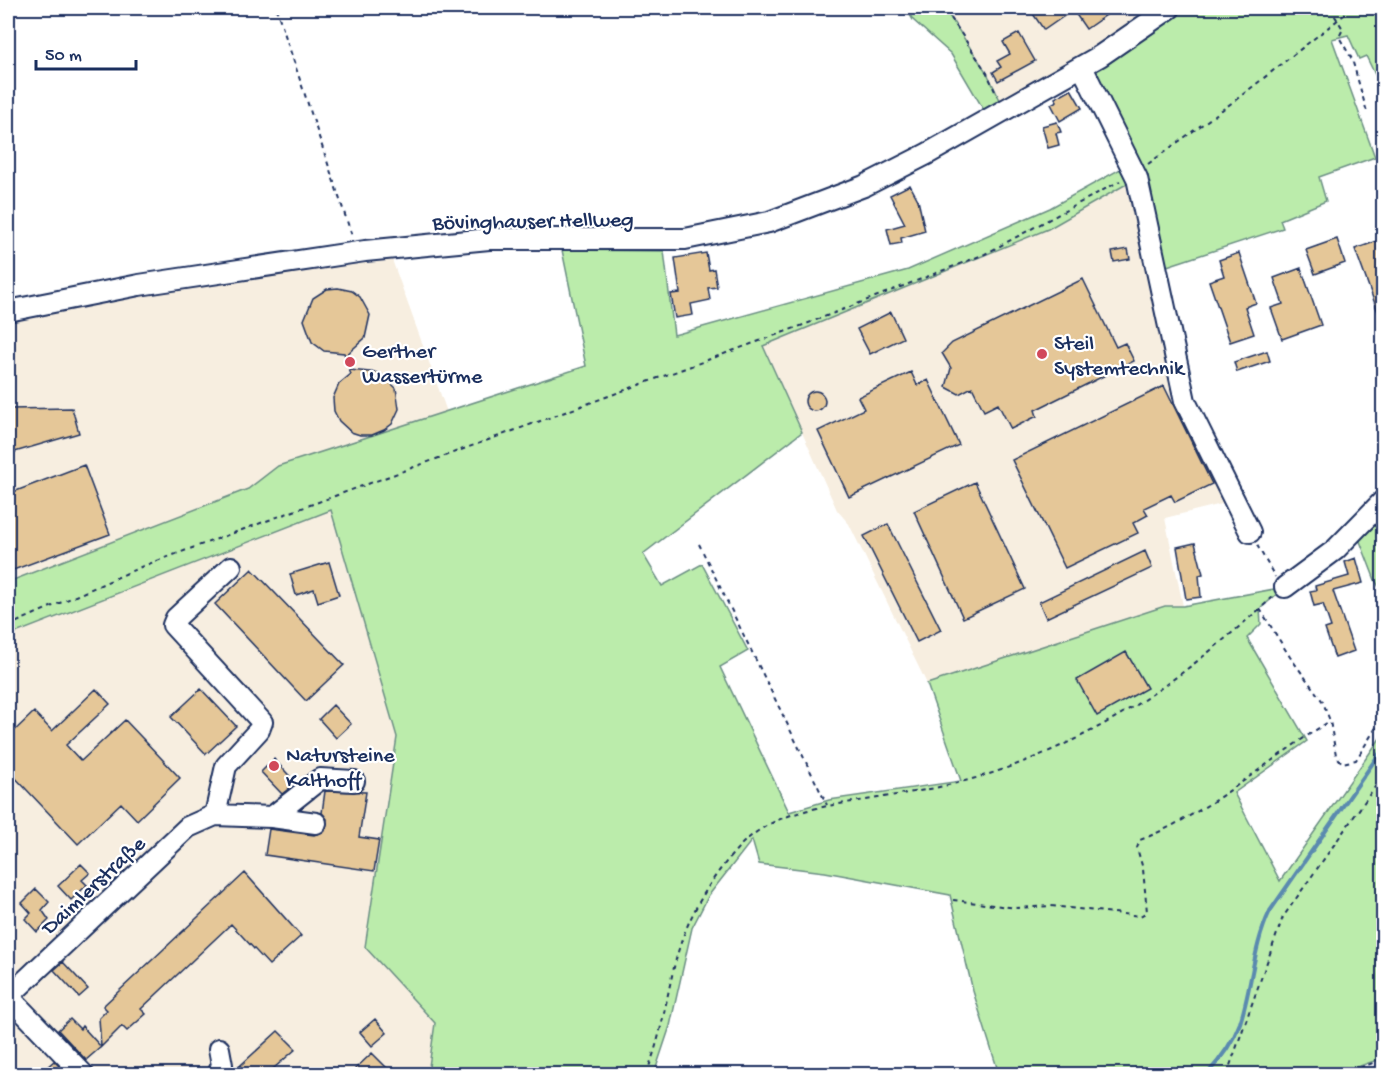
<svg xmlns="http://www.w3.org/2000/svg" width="1391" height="1082" font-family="'Gochi Hand',sans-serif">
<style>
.built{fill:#f7eee0}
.green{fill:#bbecab;stroke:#6b8e84;stroke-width:1.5}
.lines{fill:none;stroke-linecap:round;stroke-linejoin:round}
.stream{stroke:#5a8aaf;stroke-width:4}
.building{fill:#e5c798;stroke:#1b2f5e;stroke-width:1.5}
.minor-casing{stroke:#1b2f5e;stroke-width:24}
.path{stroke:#1b2f5e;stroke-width:2;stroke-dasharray:4.5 4.5;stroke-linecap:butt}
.minor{stroke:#fff;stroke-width:20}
.poi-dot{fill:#d1495b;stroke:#fff;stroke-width:2}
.labels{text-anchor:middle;stroke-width:4.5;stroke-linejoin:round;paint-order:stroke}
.street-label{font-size:22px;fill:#1b2f5e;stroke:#fff}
.poi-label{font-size:22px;fill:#1b2f5e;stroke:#fff;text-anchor:start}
</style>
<rect width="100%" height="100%" fill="#fff"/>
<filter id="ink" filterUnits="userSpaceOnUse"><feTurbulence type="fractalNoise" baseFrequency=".0167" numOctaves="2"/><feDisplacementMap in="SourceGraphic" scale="12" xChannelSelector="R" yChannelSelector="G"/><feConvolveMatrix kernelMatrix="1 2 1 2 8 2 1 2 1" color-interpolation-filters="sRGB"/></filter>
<g filter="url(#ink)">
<path class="built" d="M 944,8 L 1151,8 L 1126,28 L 1071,62 L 1000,100 L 987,73 Z
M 1137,178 L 1177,359 L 1234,501 L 1165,518 L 1183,606 L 1165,606 L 927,684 L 849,524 L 837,510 L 763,346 L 1048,229 Z
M 391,257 L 447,412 L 278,466 L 248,489 L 8,582 L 8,319 L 129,297 Z
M 331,510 L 397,737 L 365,947 L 435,1023 L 428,1074 L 8,1074 L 8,636 Z"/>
<path class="green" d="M 906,8 L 944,8 L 987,73 L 1000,100 L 996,106 L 985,112 L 951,54 L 913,20 Z
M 1173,8 L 1383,8 L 1383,91 L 1366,56 L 1359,59 L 1348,35 L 1332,39 L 1375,157 L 1319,177 L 1326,201 L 1280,220 L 1283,228 L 1158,269 L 1137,178 L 1048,229 L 763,346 L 802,432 L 643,554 L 662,586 L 702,564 L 748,651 L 720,667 L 789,812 L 829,800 L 961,781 L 927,684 L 1165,606 L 1183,606 L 1285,587 L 1260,609 L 1261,624 L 1247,638 L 1307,741 L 1234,793 L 1280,881 L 1383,734 L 1383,1058 L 1337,1074 L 999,1074 L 973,991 L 950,895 L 825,872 L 759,864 L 752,840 L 709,895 L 692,928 L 670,1026 L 654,1074 L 428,1074 L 435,1023 L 365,947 L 397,737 L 331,510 L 8,636 L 8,582 L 248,489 L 278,466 L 586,366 L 562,250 L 664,251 L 674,335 L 908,270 L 1050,208 L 1126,166 L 1089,75 Z
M 1383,500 L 1383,594 L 1375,580 L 1356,531 Z"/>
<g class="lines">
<path class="stream" d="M 1207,1074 C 1220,1060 1233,1042 1240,1023 C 1252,987 1253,946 1270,911 L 1384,747"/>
</g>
<path class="building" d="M 1029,8 L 1101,8 L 1106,15 L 1086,29 L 1073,10 L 1044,30 Z
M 1019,33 L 1035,61 L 998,81 L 993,72 L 1001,67 L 997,61 L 1010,54 L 1003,42 Z
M 1071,89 L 1082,108 L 1060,121 L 1051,104 L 1057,101 L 1055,98 Z
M 1057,122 L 1061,132 L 1056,133 L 1059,145 L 1048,148 L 1042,126 Z
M 910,185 L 918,200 L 925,231 L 901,238 L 902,243 L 891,245 L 887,229 L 905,224 L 890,195 Z
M 1337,239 L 1345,263 L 1315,274 L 1306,250 Z
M 1380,240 L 1383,250 L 1382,323 L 1355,249 Z
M 1128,249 L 1130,259 L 1114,262 L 1112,252 Z
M 706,253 L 709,270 L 714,269 L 717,287 L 708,288 L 710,300 L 691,304 L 693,315 L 675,318 L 671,294 L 680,293 L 675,258 Z
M 1239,253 L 1256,303 L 1245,307 L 1254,334 L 1230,342 L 1209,281 L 1224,276 L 1219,260 Z
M 1301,268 L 1321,325 L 1282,339 L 1271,308 L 1283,304 L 1274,278 Z
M 1083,279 L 1116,347 L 1125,343 L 1134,361 L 1035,410 L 1037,416 L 1011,429 L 998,404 L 984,411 L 972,387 L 959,394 L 946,387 L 951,368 L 942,353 L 952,343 Z
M 338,288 L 352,291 L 360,297 L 370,315 L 365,338 L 345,356 L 344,353 L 324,351 L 312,342 L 304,320 L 313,298 L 327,289 Z
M 891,312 L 903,338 L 870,354 L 857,329 Z
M 1267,351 L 1270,361 L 1237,372 L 1234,362 Z
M 349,370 L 380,373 L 396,388 L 399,409 L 392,424 L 384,430 L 372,435 L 360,435 L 351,432 L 339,421 L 334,411 L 333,398 L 339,384 L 351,374 Z
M 911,372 L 917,385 L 928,380 L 959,445 L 849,497 L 818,431 L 864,409 L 858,397 Z
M 1164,386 L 1212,484 L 1175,502 L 1171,495 L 1144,508 L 1148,515 L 1133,523 L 1138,533 L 1065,568 L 1012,460 Z
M805 401a10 10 0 1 1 20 0a10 10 0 1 1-20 0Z
M 72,408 L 79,433 L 8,454 L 8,409 Z
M 84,465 L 110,534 L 8,572 L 8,494 Z
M 975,482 L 1025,589 L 963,618 L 914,511 Z
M 888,524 L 941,630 L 917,642 L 864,536 Z
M 1195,543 L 1203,574 L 1199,575 L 1201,597 L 1186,599 L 1177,547 Z
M 1145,551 L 1152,568 L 1046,618 L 1039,602 Z
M 1356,558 L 1363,583 L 1333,591 L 1354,651 L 1335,658 L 1325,629 L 1331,627 L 1323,604 L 1314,606 L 1310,591 L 1316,590 L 1315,586 L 1349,576 L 1345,562 Z
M 329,562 L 339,595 L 318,602 L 314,589 L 296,595 L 290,574 Z
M 252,569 L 344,665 L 306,701 L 215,604 Z
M 1126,652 L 1147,688 L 1097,716 L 1077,680 Z
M 96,689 L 110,704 L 66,745 L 81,761 L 125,720 L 180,778 L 137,820 L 121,803 L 78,844 L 8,770 L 8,737 L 34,712 L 52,731 Z
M 201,689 L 236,726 L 206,754 L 171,717 Z
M 333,705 L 351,724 L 336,738 L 319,719 Z
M 274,759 L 296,783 L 282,794 L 261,772 Z
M 325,791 L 366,792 L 359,837 L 379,840 L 374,871 L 265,855 L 269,829 L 314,835 L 325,831 L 327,819 L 322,813 Z
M 81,864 L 90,873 L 82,880 L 87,885 L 71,900 L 58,886 Z
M 245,873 L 301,936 L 269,965 L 231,924 L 141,1009 L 146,1014 L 127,1031 L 122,1026 L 101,1047 L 99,1018 L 107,1010 L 103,1006 Z
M 36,889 L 49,902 L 42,910 L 49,920 L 37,932 L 25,919 L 31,913 L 22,903 Z
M 63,962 L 88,989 L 79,997 L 54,970 Z
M 70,1019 L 80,1029 L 82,1026 L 101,1047 L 86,1060 L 58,1030 Z
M 375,1019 L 387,1033 L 372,1046 L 360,1032 Z
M 278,1031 L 296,1049 L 267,1074 L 231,1074 Z
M 372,1053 L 393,1074 L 360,1074 L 355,1069 Z
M 54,1061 L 67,1074 L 39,1074 Z"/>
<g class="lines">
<g class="minor-casing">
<path id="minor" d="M 1082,67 L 1137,178 L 1185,401 L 1250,532
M 8,311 L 139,285 L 365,251 L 489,239 L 685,239 L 769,222 L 864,186 L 927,154 L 1100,56 L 1170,8
M 1285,587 L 1335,550 L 1384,500
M 215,815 L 226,766 L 259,730 L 262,722 L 173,625 L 176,618 L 231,567
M 272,817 L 316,823
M 8,996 L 83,1074
M 8,997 L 188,827 L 215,815 L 272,817 L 320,779 L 354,781
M 218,1074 L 222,1065 L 219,1049"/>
</g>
<path class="path" d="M 276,8 L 352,236
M 1330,8 L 1343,29 L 1339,37 L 1352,59 L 1367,112
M 951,18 L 987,73 L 997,96
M 1148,164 L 1237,99 L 1353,8
M 699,544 L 827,805
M 1257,545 L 1275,577
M 1260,609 L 1290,657 L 1323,702 L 1330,721 L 1336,755 L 1342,763 L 1356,760 L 1380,721
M 8,626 L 143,566 L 806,324 L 985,254 L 1120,181
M 953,900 L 1017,908 L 1051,906 L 1140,916 L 1147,912 L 1143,869 L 1137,848 L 1140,840 C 1210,813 1267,760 1330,721
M 646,1074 C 663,1034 666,994 678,952 C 689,914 712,876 739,847 C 778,806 837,806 890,796 C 928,790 968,782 1004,769 C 1114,730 1187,674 1273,597
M 1227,1074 L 1283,917 L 1384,774
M 1343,1074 L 1384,1059"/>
<use href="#minor" class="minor"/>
</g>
</g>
<g class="poi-dot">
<circle cx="1042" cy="354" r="6"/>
<circle cx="350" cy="362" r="6"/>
<circle cx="274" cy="766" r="6"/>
</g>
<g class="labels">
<g class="street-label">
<text transform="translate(533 219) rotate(-1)" y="8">Bövinghauser Hellweg</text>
<text transform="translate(92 884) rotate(-43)" y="8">Daimlerstraße</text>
</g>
<g class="poi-label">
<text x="1054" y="349">Steil<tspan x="1054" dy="25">Systemtechnik</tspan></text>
<text x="362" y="357">Gerther<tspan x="362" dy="25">Wassertürme</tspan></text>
<text x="286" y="761">Natursteine<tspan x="286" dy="25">Kalthoff</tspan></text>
</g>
</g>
<rect width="1391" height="1082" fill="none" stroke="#fff" stroke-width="30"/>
<rect x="15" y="15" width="1361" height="1052" fill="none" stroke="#1b2f5e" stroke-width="2" filter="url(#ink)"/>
<path d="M36 60v9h100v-9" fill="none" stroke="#1b2f5e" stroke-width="3"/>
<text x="45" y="60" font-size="18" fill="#1b2f5e" stroke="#ffffff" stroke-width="4.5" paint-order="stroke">50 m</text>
</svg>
